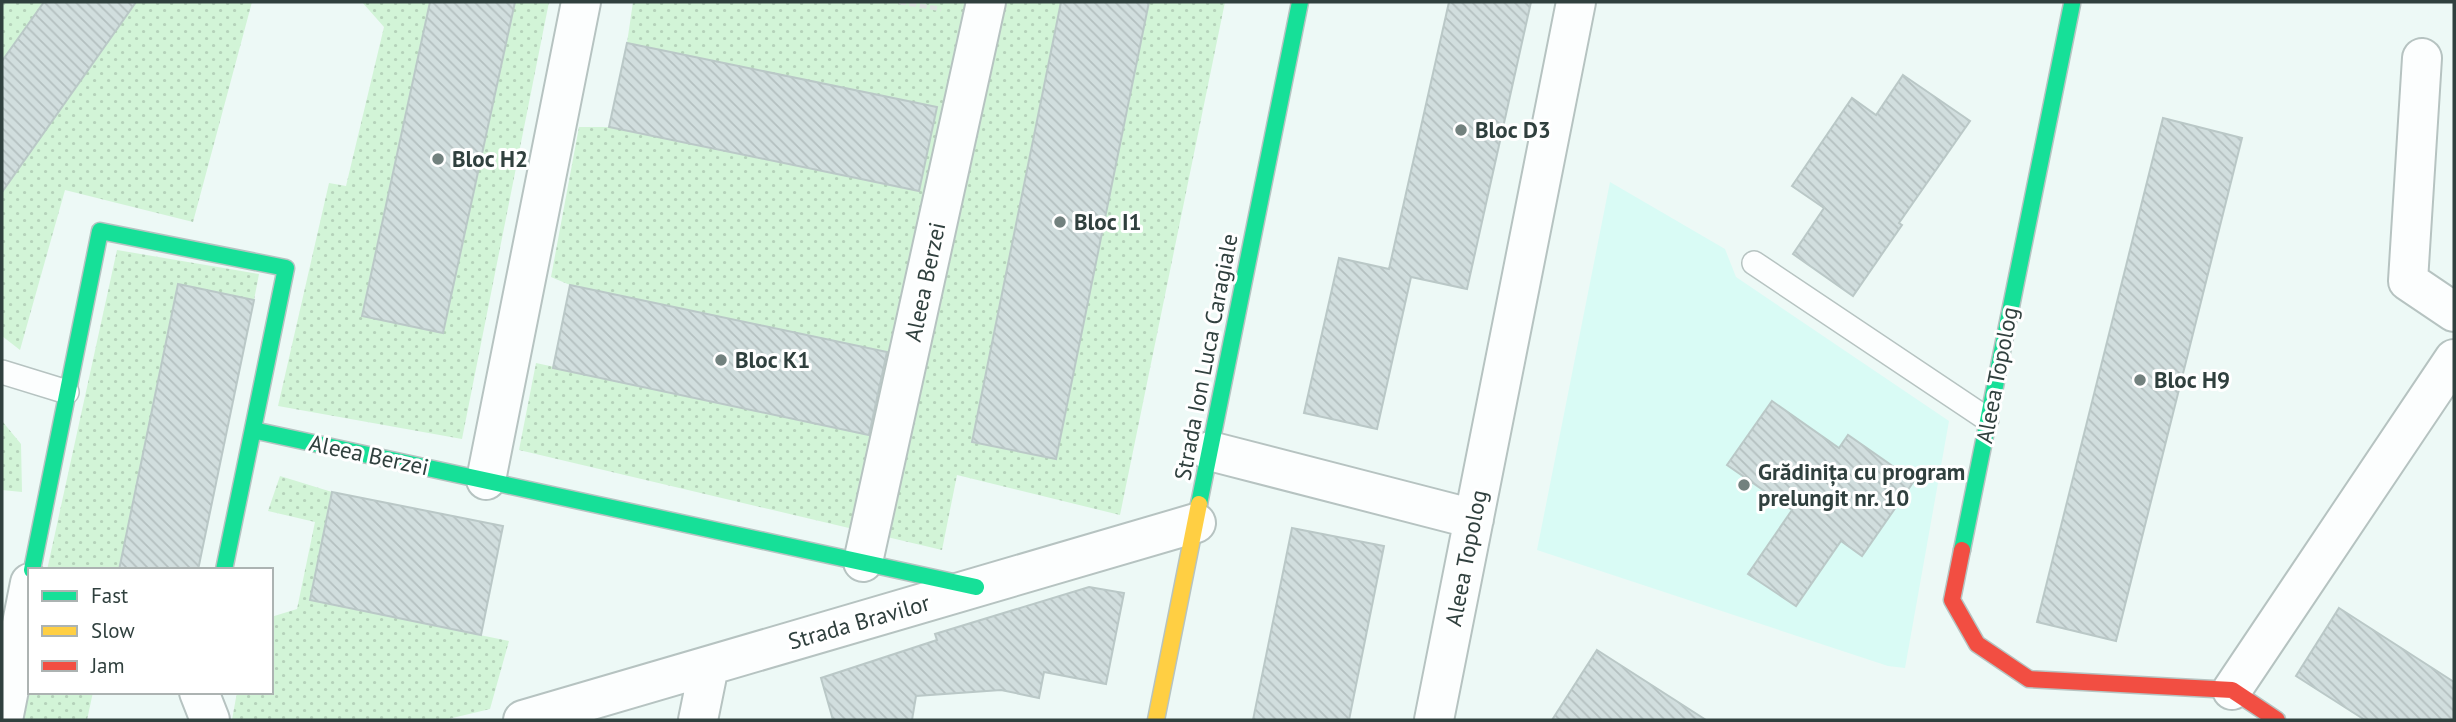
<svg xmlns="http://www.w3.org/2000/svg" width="2456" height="722" font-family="'PT Sans',sans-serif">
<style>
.built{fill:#d9fbf5}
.green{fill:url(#green-dots)}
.building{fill:url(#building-back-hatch);stroke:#bac8c7;stroke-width:2}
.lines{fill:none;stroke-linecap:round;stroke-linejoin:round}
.lane-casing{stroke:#b6c3c1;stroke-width:26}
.street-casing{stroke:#b6c3c1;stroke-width:42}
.fast-casing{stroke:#b6c3c1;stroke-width:19}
.slow-casing{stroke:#b6c3c1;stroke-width:19}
.jam-casing{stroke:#b6c3c1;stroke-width:19}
.path{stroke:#dfe4e2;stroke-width:4.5;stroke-dasharray:7 3.5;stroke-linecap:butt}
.lane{stroke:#fcfefe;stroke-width:23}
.street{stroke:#fcfefe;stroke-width:38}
.fast{stroke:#16e098;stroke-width:16}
.slow{stroke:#ffcf43;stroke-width:16}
.jam{stroke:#f24e42;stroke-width:16}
.poi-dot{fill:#72817e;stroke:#fff;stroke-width:2.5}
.labels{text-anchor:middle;stroke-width:6;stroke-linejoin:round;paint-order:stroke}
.poi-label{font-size:23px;font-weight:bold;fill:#30403e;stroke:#fff;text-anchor:start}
.street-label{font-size:23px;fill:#30403e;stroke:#fff}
</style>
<defs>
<pattern id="green-dots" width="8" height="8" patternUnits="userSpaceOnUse" patternTransform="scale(1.75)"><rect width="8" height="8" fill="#d2f4d7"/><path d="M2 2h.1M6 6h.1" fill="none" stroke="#b5d2ba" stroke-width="1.8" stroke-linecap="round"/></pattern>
<pattern id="building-back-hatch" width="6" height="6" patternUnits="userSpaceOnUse" patternTransform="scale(1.75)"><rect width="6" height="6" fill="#d1dede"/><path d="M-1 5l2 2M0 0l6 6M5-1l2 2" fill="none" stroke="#b4c0c0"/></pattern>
</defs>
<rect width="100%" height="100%" fill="#edf9f6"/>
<path class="built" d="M 1610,182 L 1725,249 L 1736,277 L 1949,421 L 1905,668 L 1888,666 L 1537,550 Z"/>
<path class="green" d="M 2,2 L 44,2 L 2,61 Z
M 136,2 L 252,2 L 193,222 L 65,190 L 20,350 L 2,336 L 2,192 Z
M 362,2 L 430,2 L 362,316 L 442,333 L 515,2 L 549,2 L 462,439 L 278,406 L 329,183 L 346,186 L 384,27 Z
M 633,2 L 1061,2 L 972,442 L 1056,459 L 1149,2 L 1225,2 L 1120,515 L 957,475 L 942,550 L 519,450 L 536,363 L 871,435 L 889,353 L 570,285 L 551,277 L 579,127 L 609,127 L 919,191 L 937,108 L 627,43 Z
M 117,250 L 259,274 L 254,300 L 178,284 L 119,570 L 47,570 Z
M 2,421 L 21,444 L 22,492 L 2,490 Z
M 280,476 L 332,492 L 310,600 L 509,641 L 490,709 L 444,720 L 232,720 L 237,692 L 271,692 L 271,617 L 297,609 L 315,522 L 268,511 Z
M 30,651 L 30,692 L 93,692 L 87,720 L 15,720 Z"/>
<path class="building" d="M 44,2 L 136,2 L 2,192 L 2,61 Z
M 430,2 L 515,2 L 443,333 L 362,316 Z
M 1061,2 L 1149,2 L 1056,459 L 972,442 Z
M 1449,2 L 1531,2 L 1467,289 L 1411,277 L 1377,429 L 1304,413 L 1339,258 L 1389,269 Z
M 627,43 L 937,107 L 919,191 L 609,127 Z
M 1903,75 L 1970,121 L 1899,223 L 1902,225 L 1853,296 L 1793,254 L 1824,208 L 1792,186 L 1852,98 L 1876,115 Z
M 2163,118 L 2242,138 L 2116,641 L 2037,622 Z
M 178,284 L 254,300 L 198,570 L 119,570 Z
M 570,285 L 887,352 L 869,435 L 553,368 Z
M 1772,401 L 1839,448 L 1848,435 L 1914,481 L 1862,556 L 1841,541 L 1796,606 L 1748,574 L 1792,510 L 1727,465 Z
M 332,492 L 503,526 L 481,635 L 310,600 Z
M 1292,528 L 1384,546 L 1349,720 L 1253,720 Z
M 1089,587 L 1124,593 L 1106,684 L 1044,672 L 1039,698 L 1001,690 L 916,696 L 912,720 L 833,720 L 821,678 L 937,640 L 935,634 Z
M 2339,608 L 2454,682 L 2454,720 L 2365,720 L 2296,676 Z
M 1597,650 L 1706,720 L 1552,720 Z"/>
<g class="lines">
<g class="lane-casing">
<path id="lane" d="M 1754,263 L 1987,419
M 2,372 L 67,392"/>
</g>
<g class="street-casing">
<path id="street" d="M 2422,58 L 2408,281 L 2454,312
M 1210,451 L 1474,519
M 486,480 L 581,2
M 863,562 L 986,2
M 2232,690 L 2454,359
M 199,692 L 210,720
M 3,720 L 30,583
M 523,720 L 1196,523
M 698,720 L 709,666
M 1434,720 L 1576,2"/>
</g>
<g class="fast-casing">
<path id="fast" d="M 253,430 L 976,587
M 1199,504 L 1300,2
M 1962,550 L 2072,4
M 32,570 L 100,231 L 286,268 L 224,570"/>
</g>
<g class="slow-casing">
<path id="slow" d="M 1156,720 L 1199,504"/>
</g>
<g class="jam-casing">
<path id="jam" d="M 1962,550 L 1952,600 L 1977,644 L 2029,679 L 2232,690 L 2277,720"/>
</g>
<path class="path" d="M 899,2 L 941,9"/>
<use href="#lane" class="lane"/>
<use href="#street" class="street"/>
<use href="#fast" class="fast"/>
<use href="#slow" class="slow"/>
<use href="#jam" class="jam"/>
</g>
<g class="poi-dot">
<circle cx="1461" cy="130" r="7"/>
<circle cx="438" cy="159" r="7"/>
<circle cx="1060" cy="222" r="7"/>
<circle cx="721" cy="360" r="7"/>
<circle cx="2140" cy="380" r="7"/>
<circle cx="1744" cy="485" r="7"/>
</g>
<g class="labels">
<g class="poi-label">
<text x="1475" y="138">Bloc D3</text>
<text x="452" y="167">Bloc H2</text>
<text x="1074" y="230">Bloc I1</text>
<text x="735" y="368">Bloc K1</text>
<text x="2154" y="388">Bloc H9</text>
<text x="1758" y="480">Grădinița cu program<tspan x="1758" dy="26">prelungit nr. 10</tspan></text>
</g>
<g class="street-label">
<text transform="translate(925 282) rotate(-78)" y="8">Aleea Berzei</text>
<text transform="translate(1206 357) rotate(-79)" y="8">Strada Ion Luca Caragiale</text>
<text transform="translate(1997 375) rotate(-79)" y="8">Aleea Topolog</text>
<text transform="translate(369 455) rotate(12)" y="8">Aleea Berzei</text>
<text transform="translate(1466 558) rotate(-79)" y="8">Aleea Topolog</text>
<text transform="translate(859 622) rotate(-16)" y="8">Strada Bravilor</text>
</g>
</g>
<rect width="2456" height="722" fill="none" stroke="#30403e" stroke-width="7"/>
<rect x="28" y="568" width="245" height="126" fill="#ffffff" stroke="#acb3b2" stroke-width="2"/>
<rect x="42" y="591" width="35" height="10" fill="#16e098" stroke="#acb3b2" stroke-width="2"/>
<text x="91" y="603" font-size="21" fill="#30403e">Fast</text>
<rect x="42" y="626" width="35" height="10" fill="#ffcf43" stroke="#acb3b2" stroke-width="2"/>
<text x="91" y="638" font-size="21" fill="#30403e">Slow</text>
<rect x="42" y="661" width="35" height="10" fill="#f24e42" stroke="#acb3b2" stroke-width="2"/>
<text x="91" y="673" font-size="21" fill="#30403e">Jam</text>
</svg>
